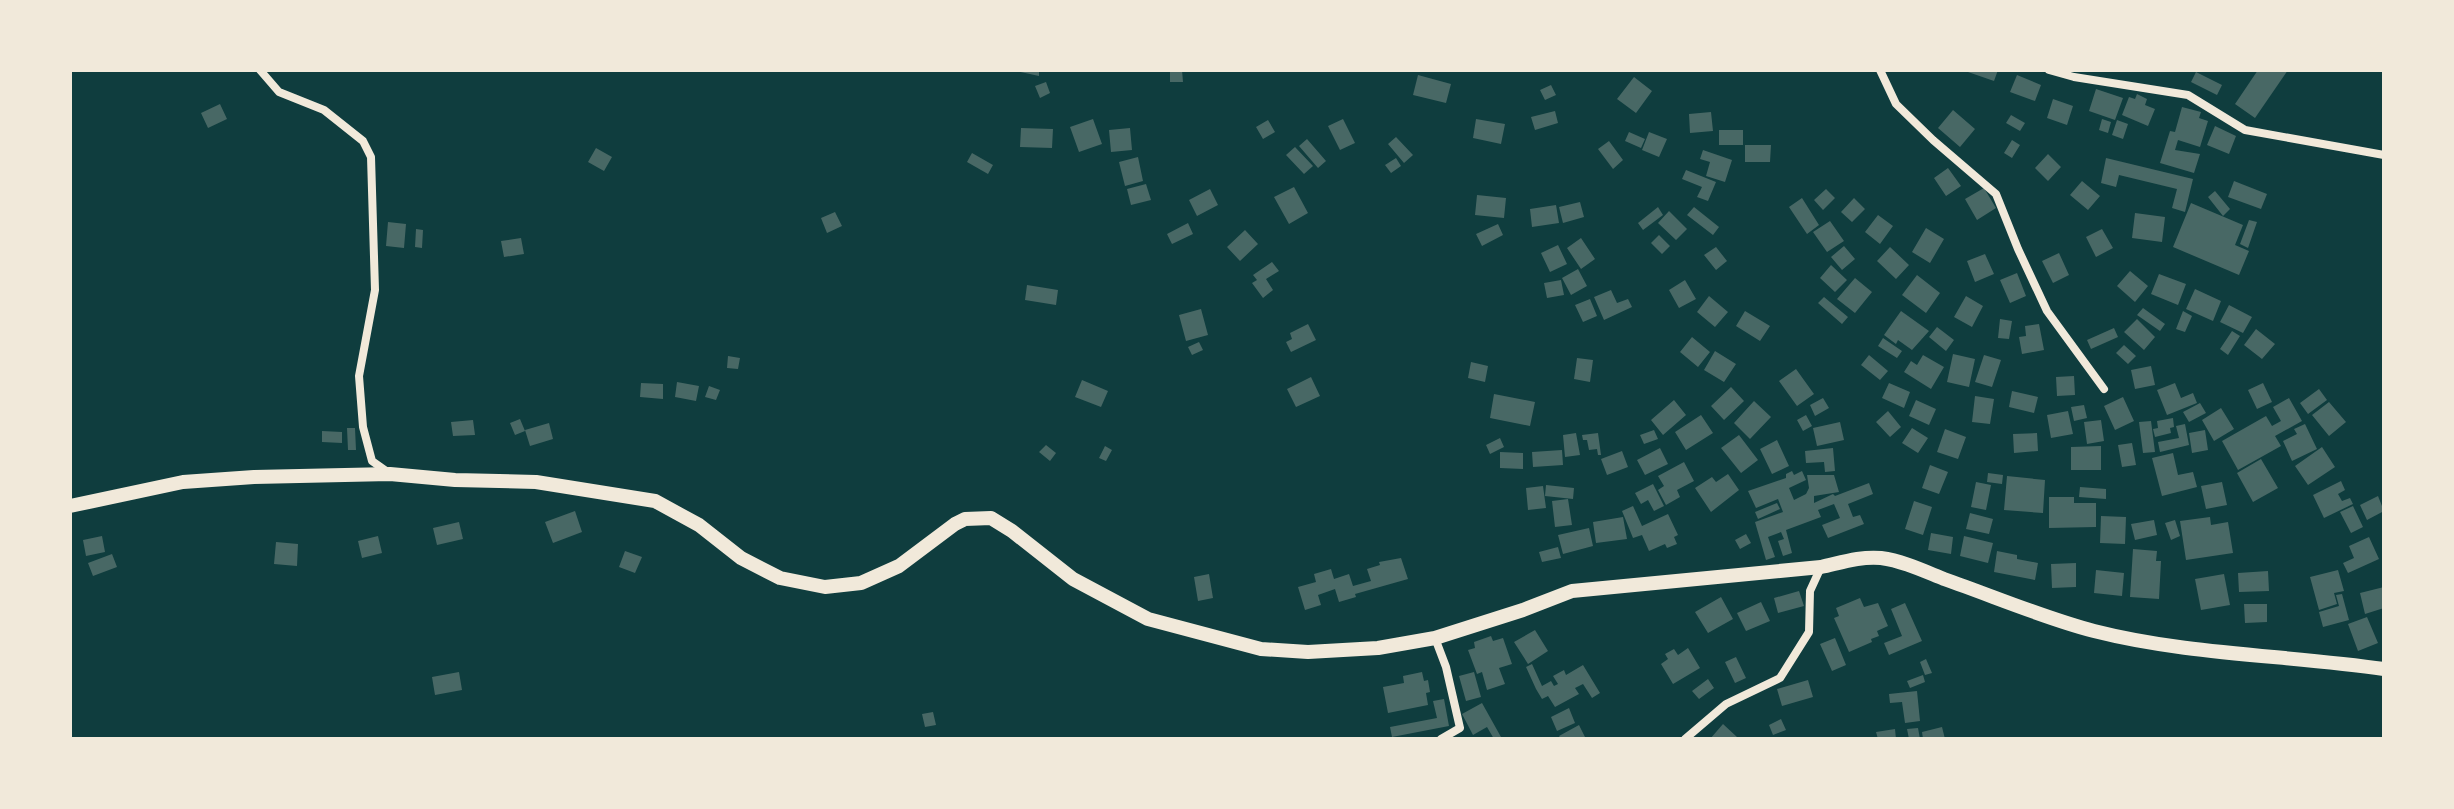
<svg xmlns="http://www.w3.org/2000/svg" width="2454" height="809" font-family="Spectral,serif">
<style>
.building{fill:#486865}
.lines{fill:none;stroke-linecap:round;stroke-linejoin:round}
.minor{stroke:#f1e9da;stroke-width:8}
.primary{stroke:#f1e9da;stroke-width:14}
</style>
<rect width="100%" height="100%" fill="#0f3d3e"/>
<path class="building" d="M 1012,70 L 1039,70 L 1039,76 Z
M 1170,70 L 1182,70 L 1183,82 L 1170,82 Z
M 1968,70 L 1998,70 L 1994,81 L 1968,72 Z
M 2258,70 L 2288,70 L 2255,118 L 2235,104 Z
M 2196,72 L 2222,85 L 2217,95 L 2191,82 Z
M 1418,75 L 1451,84 L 1446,103 L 1413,95 Z
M 2017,75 L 2041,85 L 2035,101 L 2010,92 Z
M 1634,77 L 1652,91 L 1636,113 L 1617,99 Z
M 1046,82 L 1050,93 L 1040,98 L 1035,86 Z
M 1551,85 L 1556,95 L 1545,100 L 1540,90 Z
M 2096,89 L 2123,98 L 2115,120 L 2089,111 Z
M 2137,94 L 2147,99 L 2145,105 L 2155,109 L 2148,126 L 2122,115 L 2129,97 L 2135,99 Z
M 2053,99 L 2073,106 L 2067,125 L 2047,118 Z
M 220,104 L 227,119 L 208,128 L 201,113 Z
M 2182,107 L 2201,112 L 2199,118 L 2208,121 L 2200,147 L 2178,140 L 2175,150 L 2200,154 L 2194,173 L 2160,163 L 2170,131 L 2175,132 Z
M 1953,110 L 1975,129 L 1960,147 L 1938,128 Z
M 1555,111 L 1558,123 L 1535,130 L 1531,117 Z
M 1711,112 L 1713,131 L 1690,133 L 1689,114 Z
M 2011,115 L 2025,123 L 2020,131 L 2006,123 Z
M 1093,119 L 1102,144 L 1079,152 L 1070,127 Z
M 1343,119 L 1355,143 L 1340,150 L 1328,126 Z
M 1476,119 L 1505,124 L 1501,144 L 1473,138 Z
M 2102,119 L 2111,122 L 2108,133 L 2099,130 Z
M 1268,120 L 1275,132 L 1263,139 L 1256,127 Z
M 2117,120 L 2128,124 L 2123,139 L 2112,135 Z
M 2215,126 L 2236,136 L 2229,154 L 2207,145 Z
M 1021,128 L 1053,129 L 1052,148 L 1020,147 Z
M 1130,128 L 1132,150 L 1111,152 L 1109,130 Z
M 1719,130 L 1743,130 L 1743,145 L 1719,145 Z
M 1629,132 L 1645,139 L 1641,148 L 1625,141 Z
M 1649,132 L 1667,139 L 1659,157 L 1642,150 Z
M 1396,137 L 1413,155 L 1404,163 L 1388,144 Z
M 1307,139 L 1326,161 L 1318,168 L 1299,146 Z
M 2012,140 L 2020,145 L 2012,158 L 2004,153 Z
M 1609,141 L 1623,160 L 1613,169 L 1598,149 Z
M 1745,145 L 1771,145 L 1770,162 L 1745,162 Z
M 1295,147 L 1313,166 L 1304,174 L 1286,155 Z
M 596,148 L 612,157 L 604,171 L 588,162 Z
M 1703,150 L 1732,160 L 1725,182 L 1706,176 L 1710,162 L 1700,159 Z
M 972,153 L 993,165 L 988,174 L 967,162 Z
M 2048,154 L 2061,167 L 2048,181 L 2035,168 Z
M 1138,157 L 1143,181 L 1125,186 L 1119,162 Z
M 1396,158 L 1401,166 L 1391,173 L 1385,165 Z
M 2106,158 L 2193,179 L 2185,212 L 2172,208 L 2177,189 L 2119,175 L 2116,187 L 2101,183 Z
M 1948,168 L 1961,186 L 1946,196 L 1934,178 Z
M 1686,170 L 1716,182 L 1708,201 L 1697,197 L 1702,187 L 1682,179 Z
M 2082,181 L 2100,196 L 2088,210 L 2070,195 Z
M 2234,181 L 2267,194 L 2261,209 L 2228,197 Z
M 1146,184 L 1151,200 L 1131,205 L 1127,189 Z
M 1294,187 L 1308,213 L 1289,224 L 1274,197 Z
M 1984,188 L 1996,208 L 1977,220 L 1965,199 Z
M 1210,189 L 1218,205 L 1197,216 L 1189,200 Z
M 1826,189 L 1835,198 L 1823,210 L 1814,200 Z
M 2215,191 L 2230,209 L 2223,216 L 2208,197 Z
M 1477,195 L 1506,198 L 1504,218 L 1475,215 Z
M 1802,198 L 1819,225 L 1807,234 L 1789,207 Z
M 1854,198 L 1865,209 L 1852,222 L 1841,212 Z
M 1580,202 L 1584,217 L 1563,223 L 1559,207 Z
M 2191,203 L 2243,225 L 2235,245 L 2249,251 L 2239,275 L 2173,247 Z
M 1556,205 L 1559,223 L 1532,227 L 1530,209 Z
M 1658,207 L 1663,215 L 1643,230 L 1638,223 Z
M 1694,207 L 1719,227 L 1713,235 L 1687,215 Z
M 1669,211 L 1687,229 L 1676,240 L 1658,223 Z
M 835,212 L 842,226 L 827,233 L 821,218 Z
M 2135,213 L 2165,217 L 2162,242 L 2132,238 Z
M 1878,215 L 1893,226 L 1880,244 L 1865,232 Z
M 2249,220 L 2257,222 L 2248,248 L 2240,244 Z
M 1830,221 L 1844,241 L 1827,252 L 1813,232 Z
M 388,222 L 406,224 L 404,248 L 386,246 Z
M 1188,223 L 1193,234 L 1172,244 L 1167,234 Z
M 1498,224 L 1503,235 L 1482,246 L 1476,234 Z
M 1926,228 L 1944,239 L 1930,263 L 1912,252 Z
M 416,229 L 423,230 L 422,248 L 415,247 Z
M 2102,229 L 2113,248 L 2096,257 L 2086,237 Z
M 1245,230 L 1258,244 L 1240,261 L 1227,247 Z
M 1659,235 L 1670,246 L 1662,254 L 1651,243 Z
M 521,238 L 524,254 L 504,257 L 501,241 Z
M 1581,238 L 1595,259 L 1581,269 L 1567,248 Z
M 1558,245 L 1567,264 L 1550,272 L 1541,253 Z
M 1844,246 L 1855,259 L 1842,270 L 1831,257 Z
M 1716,247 L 1727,261 L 1716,270 L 1704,255 Z
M 1890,247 L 1909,265 L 1896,279 L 1877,261 Z
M 2059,253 L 2069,275 L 2053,283 L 2042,261 Z
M 1985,254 L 1994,274 L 1975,282 L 1967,261 Z
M 1272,262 L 1279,271 L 1266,279 L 1273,290 L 1263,298 L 1252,283 L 1257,280 L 1253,275 Z
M 1831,265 L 1847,280 L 1835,292 L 1820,278 Z
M 1578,269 L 1587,286 L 1571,295 L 1562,278 Z
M 2130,271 L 2148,286 L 2135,302 L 2117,286 Z
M 2017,273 L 2026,296 L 2010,303 L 2000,280 Z
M 2159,274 L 2186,284 L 2178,305 L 2151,294 Z
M 1917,275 L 1940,293 L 1926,313 L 1902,295 Z
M 1855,278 L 1872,292 L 1855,313 L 1837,299 Z
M 1561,280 L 1564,295 L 1547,298 L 1544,283 Z
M 1685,280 L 1696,299 L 1679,308 L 1669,290 Z
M 1027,285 L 1058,290 L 1056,305 L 1025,300 Z
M 2195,289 L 2221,301 L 2213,321 L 2186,309 Z
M 1611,290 L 1617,303 L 1628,299 L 1632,307 L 1604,320 L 1594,297 Z
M 1709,296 L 1728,312 L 1715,327 L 1697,312 Z
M 1966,296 L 1983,306 L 1972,327 L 1954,317 Z
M 1824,297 L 1848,317 L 1842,324 L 1818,303 Z
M 1590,299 L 1597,316 L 1583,322 L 1575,305 Z
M 2229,305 L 2252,317 L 2243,333 L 2220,322 Z
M 2143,308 L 2165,324 L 2160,331 L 2137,315 Z
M 1201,309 L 1208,335 L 1186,341 L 1179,315 Z
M 1745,311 L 1770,326 L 1760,341 L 1736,326 Z
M 1901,311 L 1929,331 L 1912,350 L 1898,340 L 1896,344 L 1884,335 Z
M 2183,311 L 2192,316 L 2185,332 L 2176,329 Z
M 2000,319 L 2012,321 L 2009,339 L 1998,338 Z
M 2137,319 L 2155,337 L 2144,350 L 2124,332 Z
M 1308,324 L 1316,340 L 1291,352 L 1286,342 L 1292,339 L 1290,333 Z
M 2039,324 L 2044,350 L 2022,354 L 2019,337 L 2026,336 L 2025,326 Z
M 1937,327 L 1954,340 L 1946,351 L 1929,337 Z
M 2114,328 L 2118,337 L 2091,349 L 2087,340 Z
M 2256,329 L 2275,344 L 2262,359 L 2244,345 Z
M 2232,331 L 2240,336 L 2228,355 L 2220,349 Z
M 1692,337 L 1710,352 L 1698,367 L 1680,352 Z
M 1883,338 L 1902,351 L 1897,358 L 1878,346 Z
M 1199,342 L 1203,350 L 1192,355 L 1188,347 Z
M 2124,345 L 2136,356 L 2128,364 L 2116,353 Z
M 1715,351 L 1736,364 L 1724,382 L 1704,370 Z
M 1953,354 L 1975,359 L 1969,387 L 1947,382 Z
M 1869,355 L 1888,371 L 1880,380 L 1861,365 Z
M 1923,355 L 1944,367 L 1931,389 L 1904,372 L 1911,361 L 1917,365 Z
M 1984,355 L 2001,360 L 1992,387 L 1975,382 Z
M 728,356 L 740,358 L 738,369 L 727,368 Z
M 1577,358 L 1593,360 L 1590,382 L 1574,379 Z
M 1471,362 L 1488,366 L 1485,382 L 1468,378 Z
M 2151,366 L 2155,385 L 2135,389 L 2131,370 Z
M 1796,369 L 1814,394 L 1797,406 L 1779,381 Z
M 2074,376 L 2075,395 L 2057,396 L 2056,377 Z
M 1311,377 L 1320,396 L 1296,407 L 1287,389 Z
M 1082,380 L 1108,391 L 1101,407 L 1075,397 Z
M 677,382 L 699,386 L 696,401 L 675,397 Z
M 641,383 L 663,384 L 663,399 L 640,397 Z
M 1889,383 L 1910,392 L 1904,408 L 1882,398 Z
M 2175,383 L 2181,398 L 2193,393 L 2197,403 L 2167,415 L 2157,390 Z
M 2263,383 L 2272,402 L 2257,409 L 2248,390 Z
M 709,386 L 720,390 L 716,400 L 705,397 Z
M 1731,387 L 1744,401 L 1724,420 L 1711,406 Z
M 2319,389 L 2327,400 L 2308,414 L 2300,403 Z
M 2012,391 L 2038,397 L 2034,413 L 2009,407 Z
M 1494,394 L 1535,402 L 1530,426 L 1490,418 Z
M 1975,396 L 1994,399 L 1990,424 L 1972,422 Z
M 2123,397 L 2134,421 L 2115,430 L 2104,406 Z
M 1823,398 L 1829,408 L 1815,416 L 1810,405 Z
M 2289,398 L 2302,421 L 2275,436 L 2281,446 L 2238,470 L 2222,441 L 2266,416 L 2272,426 L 2281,421 L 2273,407 Z
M 1674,400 L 1686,415 L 1663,435 L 1651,420 Z
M 1916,400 L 1936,409 L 1929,425 L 1909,416 Z
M 1754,401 L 1771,417 L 1750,439 L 1734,423 Z
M 2329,402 L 2346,422 L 2329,436 L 2312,415 Z
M 2200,403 L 2206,413 L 2189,422 L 2183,412 Z
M 2084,405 L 2087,418 L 2074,421 L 2071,407 Z
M 2221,408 L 2234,429 L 2214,441 L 2202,420 Z
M 1888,411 L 1901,427 L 1890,437 L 1876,422 Z
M 2068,411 L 2073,434 L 2051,438 L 2047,415 Z
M 1701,415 L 1713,433 L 1686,450 L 1675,432 Z
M 1806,415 L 1812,426 L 1803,431 L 1797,420 Z
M 2173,418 L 2174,427 L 2170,428 L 2171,433 L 2155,437 L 2153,429 L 2158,428 L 2157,421 Z
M 520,419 L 525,431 L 515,435 L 510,423 Z
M 473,420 L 475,435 L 453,436 L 451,422 Z
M 2101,420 L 2104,441 L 2087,444 L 2084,422 Z
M 2151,421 L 2155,452 L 2143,453 L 2139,422 Z
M 1840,422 L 1844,440 L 1817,446 L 1813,428 Z
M 549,423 L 553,439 L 530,446 L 525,430 Z
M 2185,424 L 2189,445 L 2160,452 L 2158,442 L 2179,438 L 2176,426 Z
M 2305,424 L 2317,449 L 2292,461 L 2283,441 L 2297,434 L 2294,429 Z
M 347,428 L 355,428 L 356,450 L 348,450 Z
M 1912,428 L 1928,438 L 1918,453 L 1902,443 Z
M 1945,429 L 1966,437 L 1958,459 L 1937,452 Z
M 1654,430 L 1658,439 L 1644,444 L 1640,435 Z
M 2205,430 L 2208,450 L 2192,453 L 2189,433 Z
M 322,431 L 342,432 L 342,443 L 322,442 Z
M 1576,433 L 1580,455 L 1565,457 L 1563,435 Z
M 1598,433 L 1601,455 L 1598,455 L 1597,449 L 1589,450 L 1587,440 L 1583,440 L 1582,435 Z
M 2037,433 L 2038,451 L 2014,453 L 2013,434 Z
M 1739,435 L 1758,460 L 1741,473 L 1721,448 Z
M 1500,438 L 1504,447 L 1490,454 L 1486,445 Z
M 1777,440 L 1789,466 L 1772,474 L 1760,449 Z
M 2132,443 L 2136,465 L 2122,467 L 2118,445 Z
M 1046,445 L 1056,453 L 1050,461 L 1039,452 Z
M 1105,446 L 1112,450 L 1106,461 L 1099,458 Z
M 2101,446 L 2101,470 L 2071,470 L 2071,447 Z
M 2322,447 L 2335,467 L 2308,485 L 2295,466 Z
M 1660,448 L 1668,464 L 1645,475 L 1637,460 Z
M 1833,448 L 1835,471 L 1825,472 L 1824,462 L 1806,463 L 1805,451 Z
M 1562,450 L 1563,465 L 1533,467 L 1532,452 Z
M 1622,451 L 1628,467 L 1607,475 L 1601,459 Z
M 1500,452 L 1523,453 L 1523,469 L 1500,468 Z
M 2173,453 L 2178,475 L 2193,472 L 2197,487 L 2162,496 L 2152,458 Z
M 2261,459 L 2278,488 L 2253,502 L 2237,473 Z
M 1684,462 L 1694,481 L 1677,490 L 1680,497 L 1666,505 L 1658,490 L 1664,486 L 1658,476 Z
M 1930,465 L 1948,472 L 1939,494 L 1922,488 Z
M 1792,471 L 1794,475 L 1802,471 L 1806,480 L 1789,488 L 1794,500 L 1806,494 L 1809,488 L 1807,475 L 1834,475 L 1839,492 L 1814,496 L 1814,503 L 1833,494 L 1835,496 L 1869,483 L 1873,494 L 1848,504 L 1853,517 L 1860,515 L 1864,524 L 1828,538 L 1822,525 L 1840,518 L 1834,504 L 1818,510 L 1821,517 L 1786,530 L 1792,553 L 1783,556 L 1778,541 L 1784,539 L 1781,532 L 1768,537 L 1775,557 L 1766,560 L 1755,522 L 1783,512 L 1778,499 L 1756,508 L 1748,491 L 1786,478 L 1786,474 Z
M 1988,473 L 2003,475 L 2002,484 L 1987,482 Z
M 1728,474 L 1739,490 L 1711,512 L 1695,488 L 1712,477 L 1716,482 Z
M 2007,476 L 2045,480 L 2043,513 L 2004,510 Z
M 2341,481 L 2345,490 L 2338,494 L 2342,501 L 2350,498 L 2353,504 L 2324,518 L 2313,495 Z
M 1976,482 L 1991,485 L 1986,510 L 1971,507 Z
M 2222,482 L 2227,505 L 2206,509 L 2201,486 Z
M 1653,484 L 1664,506 L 1654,511 L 1648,500 L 1641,504 L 1635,493 Z
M 1546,485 L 1574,488 L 1573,499 L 1545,496 Z
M 1543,486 L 1546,508 L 1528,510 L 1526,488 Z
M 2080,487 L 2106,489 L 2106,499 L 2079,497 Z
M 2378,496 L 2384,511 L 2367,520 L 2360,505 Z
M 2049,497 L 2074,497 L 2074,503 L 2096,503 L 2096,527 L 2049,528 Z
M 1568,499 L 1572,525 L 1555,527 L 1552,501 Z
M 1914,501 L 1932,507 L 1923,535 L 1905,529 Z
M 1777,503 L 1780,509 L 1758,519 L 1755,512 Z
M 1633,506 L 1642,526 L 1668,514 L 1678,535 L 1674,537 L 1677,544 L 1667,548 L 1665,544 L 1649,551 L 1642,535 L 1633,538 L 1622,511 Z
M 2353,506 L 2363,527 L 2351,533 L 2340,512 Z
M 575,511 L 582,532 L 553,543 L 545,522 Z
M 1970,513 L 1993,519 L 1989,534 L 1966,529 Z
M 2101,516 L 2126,517 L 2125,544 L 2100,543 Z
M 1623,517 L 1627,539 L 1596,543 L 1593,522 Z
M 2210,517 L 2211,525 L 2228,522 L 2233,553 L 2186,560 L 2180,521 Z
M 2154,520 L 2157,535 L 2135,540 L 2131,524 Z
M 2175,520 L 2180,536 L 2171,540 L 2165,523 Z
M 459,522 L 463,539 L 437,545 L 433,528 Z
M 1589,528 L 1593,546 L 1563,554 L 1558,535 Z
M 1931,533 L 1953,537 L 1951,554 L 1928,550 Z
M 1746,534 L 1751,543 L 1740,549 L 1735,540 Z
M 102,536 L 105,552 L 86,556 L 83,540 Z
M 378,536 L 382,553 L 362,558 L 358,541 Z
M 1964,536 L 1993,543 L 1988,563 L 1960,556 Z
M 2369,537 L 2379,559 L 2348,573 L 2343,563 L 2354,558 L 2349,546 Z
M 276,542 L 298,544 L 297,566 L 274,564 Z
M 1558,547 L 1561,558 L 1542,562 L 1539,552 Z
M 2133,549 L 2157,551 L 2156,561 L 2161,561 L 2159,599 L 2130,597 Z
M 625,551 L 642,557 L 635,573 L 619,567 Z
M 1997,551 L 2017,555 L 2017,559 L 2038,563 L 2035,580 L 1994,572 Z
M 112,554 L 117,567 L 93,576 L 88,563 Z
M 1401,558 L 1408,579 L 1355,594 L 1356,597 L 1339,602 L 1335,589 L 1318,595 L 1321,605 L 1305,610 L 1298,587 L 1316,582 L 1314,574 L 1331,569 L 1334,579 L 1349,574 L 1353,586 L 1371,581 L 1367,569 L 1380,565 L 1379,562 Z
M 2076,563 L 2076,587 L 2052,588 L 2051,564 Z
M 2096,570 L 2124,573 L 2122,596 L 2094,593 Z
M 2338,570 L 2344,591 L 2334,593 L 2337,604 L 2319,610 L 2310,577 Z
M 2268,571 L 2269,591 L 2239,592 L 2238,573 Z
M 1209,574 L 1213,598 L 1198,601 L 1194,577 Z
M 2224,574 L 2230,605 L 2201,610 L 2195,579 Z
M 2384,587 L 2384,608 L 2365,614 L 2360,593 Z
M 1799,591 L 1804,606 L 1778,613 L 1774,598 Z
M 2342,594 L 2349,620 L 2323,627 L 2319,612 L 2339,606 L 2336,595 Z
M 1721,597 L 1733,619 L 1708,633 L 1695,612 Z
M 1860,598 L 1864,607 L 1878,603 L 1888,626 L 1877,631 L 1879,636 L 1871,639 L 1872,642 L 1849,652 L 1834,618 L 1839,616 L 1836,608 Z
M 1761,602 L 1770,621 L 1746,631 L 1737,613 Z
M 1905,603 L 1922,641 L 1889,655 L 1884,643 L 1902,636 L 1891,609 Z
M 2244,604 L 2267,604 L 2267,622 L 2245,623 Z
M 2367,617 L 2378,643 L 2358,651 L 2348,624 Z
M 1535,630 L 1548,651 L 1528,664 L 1514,642 Z
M 1491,636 L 1493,641 L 1503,638 L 1512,664 L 1499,668 L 1505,684 L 1487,690 L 1482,672 L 1477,674 L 1468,650 L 1475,648 L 1474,642 Z
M 1835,638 L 1846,665 L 1832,671 L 1820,644 Z
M 1688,648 L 1700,668 L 1673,684 L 1661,664 L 1668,659 L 1665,654 L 1674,649 L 1678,655 Z
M 1736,657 L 1746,678 L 1735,683 L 1725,662 Z
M 1926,659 L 1932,673 L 1925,675 L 1920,662 Z
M 1532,664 L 1542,686 L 1551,681 L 1554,686 L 1558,684 L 1553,676 L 1564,670 L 1566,675 L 1583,665 L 1600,693 L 1592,698 L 1583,684 L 1575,688 L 1579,694 L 1555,707 L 1548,696 L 1542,699 L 1536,689 L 1526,667 Z
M 459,672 L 462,690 L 435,695 L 432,677 Z
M 1422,672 L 1424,681 L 1428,680 L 1430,692 L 1426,693 L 1428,705 L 1388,713 L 1383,687 L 1404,683 L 1403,676 Z
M 1474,672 L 1481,697 L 1466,701 L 1459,676 Z
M 1923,675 L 1925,682 L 1910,688 L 1907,681 Z
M 1708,679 L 1714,688 L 1699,699 L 1692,691 Z
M 1808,680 L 1813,697 L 1782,706 L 1777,689 Z
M 1917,691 L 1920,721 L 1905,723 L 1902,702 L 1890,703 L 1889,694 Z
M 1444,699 L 1449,726 L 1392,737 L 1390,727 L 1437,718 L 1433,701 Z
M 1482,703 L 1501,737 L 1498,739 L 1494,739 L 1487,727 L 1473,735 L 1462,714 Z
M 1569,708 L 1575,723 L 1557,731 L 1551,717 Z
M 933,712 L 936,725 L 925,727 L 922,714 Z
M 1781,719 L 1786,730 L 1773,735 L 1769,725 Z
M 1723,724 L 1737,737 L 1710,739 Z
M 1579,725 L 1586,739 L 1561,739 L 1559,736 Z
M 1942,727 L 1945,739 L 1923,739 L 1922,732 Z
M 1918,728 L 1920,739 L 1909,739 L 1907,729 Z
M 1895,729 L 1896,739 L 1878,739 L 1876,732 Z"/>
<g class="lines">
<path class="minor" d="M 260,70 L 279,92 L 324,110 L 363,141 L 371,157 L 375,290 L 359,376 L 363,427 L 372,461 L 389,473
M 1880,70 L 1896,104 L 1933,140 L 1996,194 L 2018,249 L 2047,311 L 2104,389
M 2049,70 L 2074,77 L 2188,95 L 2245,130 L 2384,155
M 1435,638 L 1446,667 L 1460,728 L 1441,739
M 1685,739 L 1726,704 L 1780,678 L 1809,632 L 1810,591 L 1821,567"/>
<path class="primary" d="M 70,506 L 183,482 L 254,477 L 390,474 L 455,480 L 536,482 L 655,501 L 699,525 L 741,558 L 780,578 L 825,587 L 861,583 L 899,566 L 955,524 L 965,519 L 991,518 L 1012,531 L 1073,579 L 1148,619 L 1261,649 L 1308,652 L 1378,648 L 1435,638 L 1523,610 L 1572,591 L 1821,567 C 1840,563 1860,556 1881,558 C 1903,561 1924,571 1944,579 C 1993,596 2044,618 2094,631 C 2188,655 2288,655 2384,669"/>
</g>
<rect width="2454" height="809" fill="none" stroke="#f1e9da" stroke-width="144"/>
</svg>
